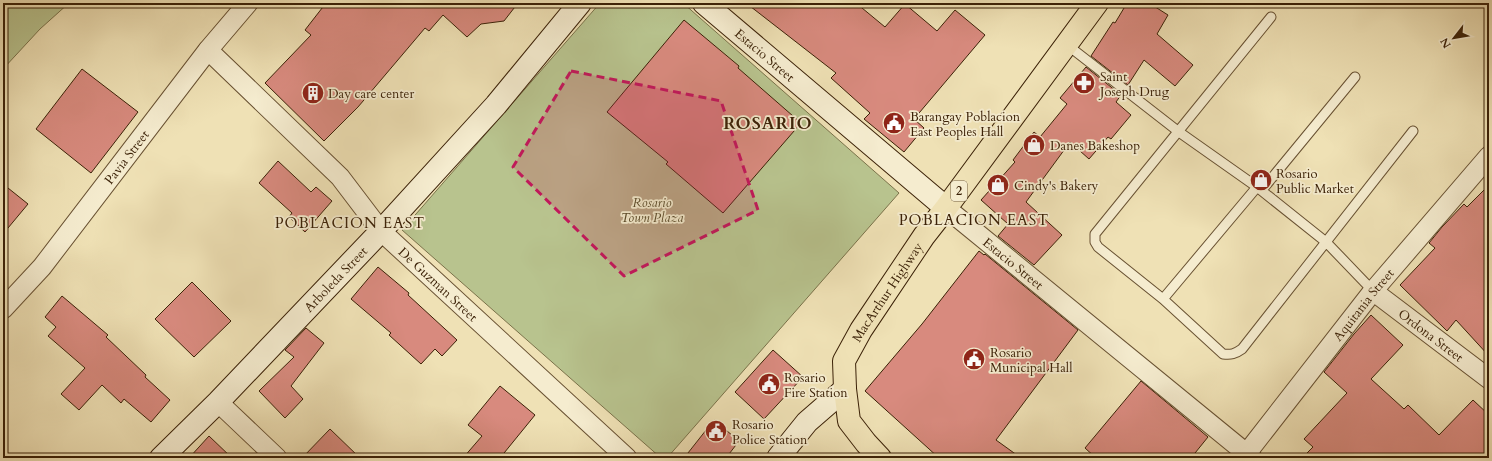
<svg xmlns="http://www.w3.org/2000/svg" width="1492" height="461" font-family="Cardo,serif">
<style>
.green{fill:#b8c38e;stroke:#7a724a}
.building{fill:#d88a7e;stroke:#3b2107}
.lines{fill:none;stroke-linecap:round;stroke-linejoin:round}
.service-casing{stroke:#685132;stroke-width:11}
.minor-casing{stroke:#685132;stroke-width:21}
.secondary-casing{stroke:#3b2107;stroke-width:24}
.trunk-casing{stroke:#3b2107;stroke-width:24}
.service{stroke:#f5eccf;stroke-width:9}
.minor{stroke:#f5eccf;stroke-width:19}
.secondary{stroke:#f5eccf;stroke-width:22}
.trunk{stroke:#efe1b5;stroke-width:22}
.marked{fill:#c2185b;fill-opacity:0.2;stroke:#c2185b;stroke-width:3;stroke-dasharray:8 5;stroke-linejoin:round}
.labels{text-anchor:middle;stroke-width:3.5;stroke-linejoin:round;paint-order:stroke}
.shield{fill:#f5eccf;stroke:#735e43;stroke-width:1}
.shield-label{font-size:12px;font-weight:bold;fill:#3b2107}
.street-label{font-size:13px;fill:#3b2107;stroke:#f5eccf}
.poi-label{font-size:13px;fill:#3b2107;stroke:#f5eccf;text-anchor:start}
.park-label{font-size:13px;font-style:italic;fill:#5a4a29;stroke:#f5eccf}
.quarter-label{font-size:15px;letter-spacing:1px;fill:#3b2107;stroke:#f5eccf}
.district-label{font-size:17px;font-weight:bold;letter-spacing:1px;fill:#3b2107;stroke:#f5eccf}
</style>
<rect width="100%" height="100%" fill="#efe1b5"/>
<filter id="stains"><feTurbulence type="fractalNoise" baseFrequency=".005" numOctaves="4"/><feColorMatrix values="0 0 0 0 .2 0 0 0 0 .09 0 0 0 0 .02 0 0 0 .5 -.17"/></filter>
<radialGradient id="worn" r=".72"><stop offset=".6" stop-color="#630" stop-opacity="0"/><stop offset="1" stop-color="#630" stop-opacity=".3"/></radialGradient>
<path class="green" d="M 3,3 L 69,3 L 40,29 L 3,69 Z
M 600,3 L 683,3 L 899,193 L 667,458 L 661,458 L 402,230 Z"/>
<path class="building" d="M 326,3 L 518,3 L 504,21 L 481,24 L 467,37 L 443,15 L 429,31 L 425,28 L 358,107 L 324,141 L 265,83 L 311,35 L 305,30 Z
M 746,3 L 856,3 L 885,27 L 905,4 L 937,31 L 955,10 L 985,35 L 914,119 L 924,128 L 904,152 L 864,119 L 870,113 L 831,78 L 836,73 Z
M 1127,3 L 1149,3 L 1168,15 L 1157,34 L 1193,65 L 1175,86 L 1144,60 L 1128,85 L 1091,56 L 1113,22 L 1115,23 Z
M 684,20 L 739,66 L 738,68 L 801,123 L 723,213 L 666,164 L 668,162 L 607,112 Z
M 1086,67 L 1121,95 L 1116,102 L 1131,115 L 1111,139 L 1108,137 L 1089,159 L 1070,142 L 1026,202 L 1062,235 L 1034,265 L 998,236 L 1008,224 L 981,200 L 1015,162 L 1013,160 L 1034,132 L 1040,137 L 1067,104 L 1060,98 Z
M 82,69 L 138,112 L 91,173 L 36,129 Z
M 278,161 L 311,192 L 316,187 L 332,201 L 305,232 L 289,217 L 292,213 L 259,183 Z
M 3,184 L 28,204 L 3,234 Z
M 1489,185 L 1489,356 L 1456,320 L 1447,331 L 1400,285 L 1435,248 L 1429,243 L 1442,227 L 1464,204 L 1467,207 Z
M 979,251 L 984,255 L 985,254 L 1078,330 L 996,440 L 1021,458 L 939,458 L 865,391 L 922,324 Z
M 378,267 L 409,293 L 408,295 L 457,340 L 442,356 L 435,349 L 421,364 L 389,335 L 391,333 L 351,299 Z
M 192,282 L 231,321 L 194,357 L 155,319 Z
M 62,296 L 108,335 L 106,337 L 146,375 L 145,377 L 170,400 L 151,422 L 124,399 L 121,403 L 102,385 L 79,410 L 61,394 L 85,368 L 48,336 L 56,327 L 45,317 Z
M 1371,315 L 1403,345 L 1371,379 L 1404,409 L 1408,405 L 1439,435 L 1473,400 L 1489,415 L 1489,458 L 1302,458 L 1313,447 L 1304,439 L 1347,393 L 1324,372 L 1354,334 Z
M 306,328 L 324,343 L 291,386 L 303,399 L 285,418 L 259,391 L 294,357 L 285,350 Z
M 773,350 L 803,377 L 764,419 L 735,392 Z
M 1141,381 L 1208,437 L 1191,458 L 1096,458 L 1085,448 Z
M 500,386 L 535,415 L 500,458 L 463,458 L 482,436 L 468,425 Z
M 714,420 L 739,441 L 726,458 L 684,458 Z
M 330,429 L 360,458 L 302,458 Z
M 209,436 L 232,458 L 189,458 Z"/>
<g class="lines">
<g class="service-casing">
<path id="service" d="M 1271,17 L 1095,234 L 1095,242 L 1098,247 L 1163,299 L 1223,354 C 1231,355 1235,354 1242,349 L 1413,131
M 1066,44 L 1179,132 L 1257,187 L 1326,242 L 1373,291
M 1262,190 L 1355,77
M 1163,299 L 1257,187"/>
</g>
<g class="minor-casing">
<g id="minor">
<path id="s1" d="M 208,50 L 340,177 L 381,231 L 627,458"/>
<path id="s2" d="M 946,208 L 1252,458"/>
<path id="s3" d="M 1373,291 L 1489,379"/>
<path id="s4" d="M 3,309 L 42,267 L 208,50 L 248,3"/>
<path d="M 218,402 L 277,458"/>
<path id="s5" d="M 1243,458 L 1373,291 L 1489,156"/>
</g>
</g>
<g class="secondary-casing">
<g id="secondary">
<path id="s6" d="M 704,3 L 946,208"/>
<path id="s7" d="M 161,458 L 218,402 L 381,231 L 496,105 L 580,3"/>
<path d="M 778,458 L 807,422 L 845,389"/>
</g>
</g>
<g class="trunk-casing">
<g id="trunk">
<path id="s8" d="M 880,458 L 866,443 L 849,421 L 845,389 L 844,361 L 861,330 L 924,236 L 946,208 L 1097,3"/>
</g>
</g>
<use href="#service" class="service"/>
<use href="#minor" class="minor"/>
<use href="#secondary" class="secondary"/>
<use href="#trunk" class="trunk"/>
</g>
<path class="marked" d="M 571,71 L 721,101 L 758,210 L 624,276 L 513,167 Z"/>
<defs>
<g id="pharmacy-disc" transform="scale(1.15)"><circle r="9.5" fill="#8f2418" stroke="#f5eccf"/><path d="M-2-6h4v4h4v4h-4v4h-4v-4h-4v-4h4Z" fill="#fff"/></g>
<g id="building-disc" transform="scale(1.15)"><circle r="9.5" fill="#8f2418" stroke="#f5eccf"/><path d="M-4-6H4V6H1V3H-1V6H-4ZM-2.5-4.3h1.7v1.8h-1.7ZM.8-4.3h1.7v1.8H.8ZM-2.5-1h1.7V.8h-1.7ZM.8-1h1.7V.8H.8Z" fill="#fff"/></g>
<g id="civic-disc" transform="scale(1.15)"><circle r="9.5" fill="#8f2418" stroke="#f5eccf"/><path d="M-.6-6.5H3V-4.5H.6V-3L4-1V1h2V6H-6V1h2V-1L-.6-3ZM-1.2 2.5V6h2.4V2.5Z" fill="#fff"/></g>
<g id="shop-disc" transform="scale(1.15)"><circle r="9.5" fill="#8f2418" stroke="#f5eccf"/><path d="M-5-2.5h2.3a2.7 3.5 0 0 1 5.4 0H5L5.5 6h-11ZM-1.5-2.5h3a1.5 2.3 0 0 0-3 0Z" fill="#fff"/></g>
</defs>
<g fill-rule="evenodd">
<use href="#pharmacy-disc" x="1084" y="83"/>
<use href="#building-disc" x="313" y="93"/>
<use href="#civic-disc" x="894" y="123"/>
<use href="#shop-disc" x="1034" y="145"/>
<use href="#shop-disc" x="1261" y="180"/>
<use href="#shop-disc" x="998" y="185"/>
<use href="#civic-disc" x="974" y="359"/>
<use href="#civic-disc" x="769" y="384"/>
<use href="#civic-disc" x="716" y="431"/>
</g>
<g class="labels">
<rect class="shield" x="951" y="181" width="16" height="20" rx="3"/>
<g class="shield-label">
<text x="959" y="195">2</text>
</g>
<g class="street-label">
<text dy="5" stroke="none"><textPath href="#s6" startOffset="80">Estacio Street</textPath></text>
<text dy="5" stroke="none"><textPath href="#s4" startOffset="196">Pavia Street</textPath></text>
<text dy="5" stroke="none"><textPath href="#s2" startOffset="87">Estacio Street</textPath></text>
<text dy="5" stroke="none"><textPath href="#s7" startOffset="250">Arboleda Street</textPath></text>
<text dy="5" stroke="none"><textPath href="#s1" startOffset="329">De Guzman Street</textPath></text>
<text dy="5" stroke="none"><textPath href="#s8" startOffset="190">MacArthur Highway</textPath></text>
<text dy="5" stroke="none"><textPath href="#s5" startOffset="195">Aquitania Street</textPath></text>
<text dy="5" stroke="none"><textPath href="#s3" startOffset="73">Ordona Street</textPath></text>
</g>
<g class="poi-label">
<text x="1100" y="81">Saint<tspan x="1100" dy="15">Joseph Drug</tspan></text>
<text x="328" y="98">Day care center</text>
<text x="910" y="121">Barangay Poblacion<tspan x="910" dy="15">East Peoples Hall</tspan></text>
<text x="1050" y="150">Danes Bakeshop</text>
<text x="1276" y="178">Rosario<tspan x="1276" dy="15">Public Market</tspan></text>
<text x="1014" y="190">Cindy's Bakery</text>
<text x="990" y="357">Rosario<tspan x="990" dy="15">Municipal Hall</tspan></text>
<text x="784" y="382">Rosario<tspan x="784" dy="15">Fire Station</tspan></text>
<text x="732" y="429">Rosario<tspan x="732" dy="15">Police Station</tspan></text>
</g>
<g class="park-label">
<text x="652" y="207">Rosario<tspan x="652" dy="15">Town Plaza</tspan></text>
</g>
<g class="quarter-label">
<text x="974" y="225">POBLACION EAST</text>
<text x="350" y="228">POBLACION EAST</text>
</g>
<g class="district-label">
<text x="768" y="129">ROSARIO</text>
</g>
</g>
<rect width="1492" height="461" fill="none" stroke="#efe1b5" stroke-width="16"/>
<rect x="4" y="4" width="1484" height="453" fill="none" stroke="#3b2107" stroke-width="2"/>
<rect x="8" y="8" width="1476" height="445" fill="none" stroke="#3b2107"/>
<g transform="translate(1454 38) rotate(239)" stroke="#f5eccf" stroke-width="3" paint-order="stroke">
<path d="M0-3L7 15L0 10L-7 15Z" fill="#3b2107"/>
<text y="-6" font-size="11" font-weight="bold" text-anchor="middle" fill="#3b2107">N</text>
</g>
<rect width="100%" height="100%" filter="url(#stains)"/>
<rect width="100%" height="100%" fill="url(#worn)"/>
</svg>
